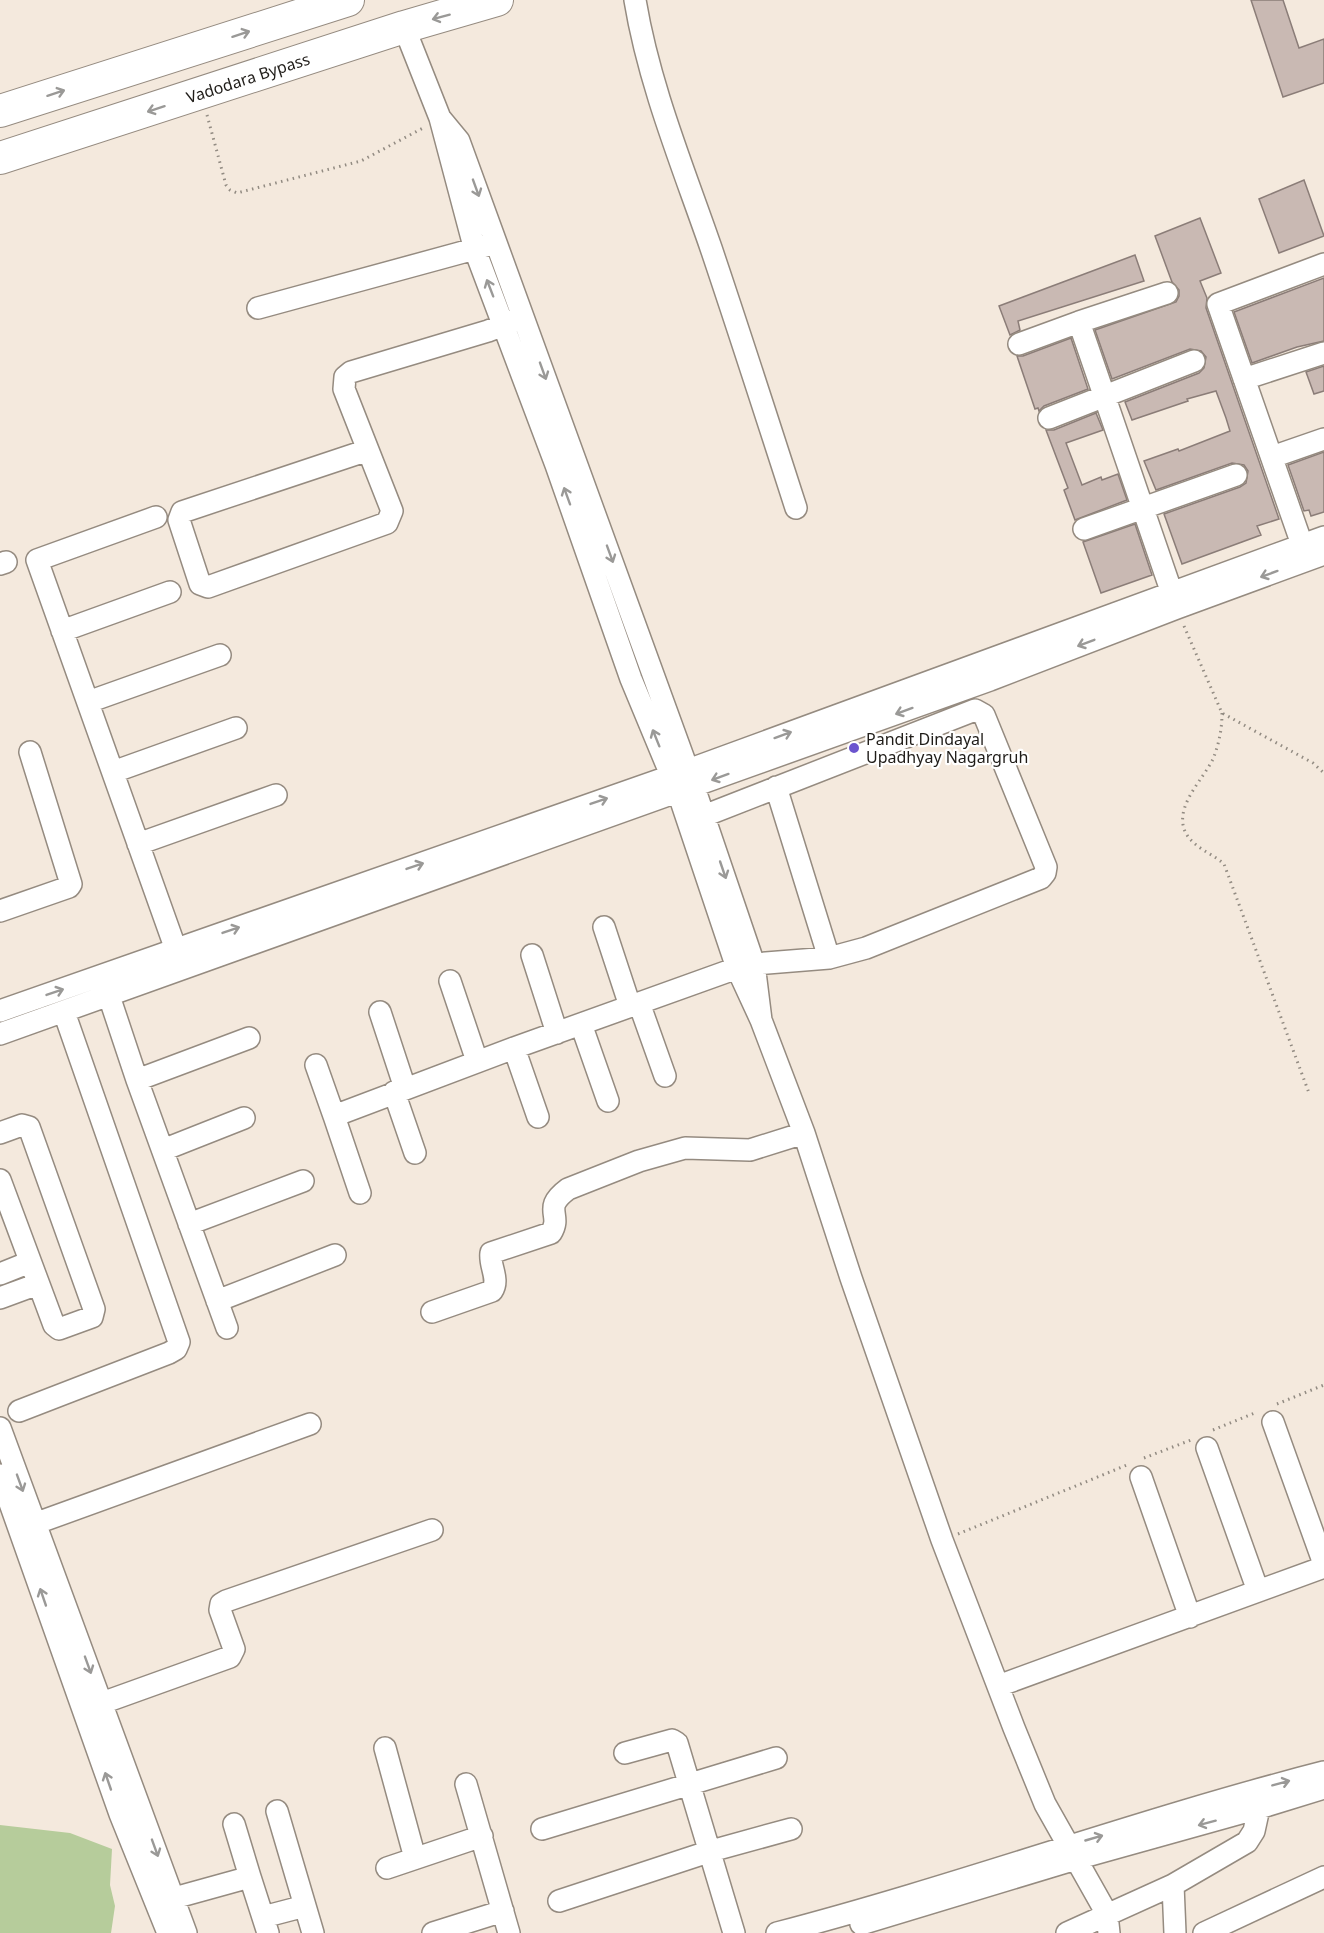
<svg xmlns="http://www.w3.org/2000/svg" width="1324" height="1933" font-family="'Noto Sans',sans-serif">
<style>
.water{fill:#b6cc9b}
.building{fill:#c9b9b3;stroke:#8b7d78;stroke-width:1.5}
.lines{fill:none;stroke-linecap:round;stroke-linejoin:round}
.minor-casing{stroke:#958b80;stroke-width:24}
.highway-casing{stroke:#958b80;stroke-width:34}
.path{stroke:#928b82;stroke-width:3;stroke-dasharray:1.5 4.5;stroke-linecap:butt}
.minor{stroke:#fff;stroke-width:21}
.highway{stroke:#fff;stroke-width:32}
.oneway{stroke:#9a9997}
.poi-dot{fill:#6b54ce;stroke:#fff;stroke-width:2}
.labels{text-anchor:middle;stroke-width:4.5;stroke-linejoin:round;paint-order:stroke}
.street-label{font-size:16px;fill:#1f1c18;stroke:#fff}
.poi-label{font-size:16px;fill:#1f1c18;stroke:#fff;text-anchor:start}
</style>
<rect width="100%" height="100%" fill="#f4e9dd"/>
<path class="water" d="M 0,1825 L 70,1833 L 112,1849 L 110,1885 L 115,1906 L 111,1933 L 0,1933 Z"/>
<path class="building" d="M 1251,0 L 1283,0 L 1299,48 L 1324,39 L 1324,83 L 1283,97 Z
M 1304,180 L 1324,236 L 1279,253 L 1259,199 Z
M 1200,218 L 1221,273 L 1200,281 L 1207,298 L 1206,308 L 1279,519 L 1257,526 L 1261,535 L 1182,564 L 1164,514 L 1240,487 L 1246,483 L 1248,471 L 1244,465 L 1232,463 L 1156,490 L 1144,461 L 1178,449 L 1179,451 L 1230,431 L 1226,418 L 1216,391 L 1187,399 L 1188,401 L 1132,420 L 1125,402 L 1199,373 L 1204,368 L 1206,357 L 1201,351 L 1190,349 L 1112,379 L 1095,330 L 1176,302 L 1179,296 L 1179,290 L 1172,282 L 1155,236 Z
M 1135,255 L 1144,281 L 1018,321 L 1020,330 L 1010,335 L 999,306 Z
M 1324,278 L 1324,341 L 1297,347 L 1252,363 L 1234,312 Z
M 1071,338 L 1088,389 L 1044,406 L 1039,411 L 1038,408 L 1035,409 L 1017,356 L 1023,356 Z
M 1324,366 L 1324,391 L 1314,394 L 1306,372 Z
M 1096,413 L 1103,430 L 1066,443 L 1082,485 L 1101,477 L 1102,480 L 1118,474 L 1127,500 L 1075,520 L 1064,490 L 1068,488 L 1046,430 L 1054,430 Z
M 1324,452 L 1324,512 L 1311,516 L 1309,510 L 1304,511 L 1288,465 Z
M 1135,524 L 1152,575 L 1101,593 L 1083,542 Z"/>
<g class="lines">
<g class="minor-casing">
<path id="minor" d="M 635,0 C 649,85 683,167 711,248 C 740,334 768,421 796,508
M 404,27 L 440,118 L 475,250 L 556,465 L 631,679 L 678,792 L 737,968 L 761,1020 L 754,964 L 694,787 L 459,141 L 440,118
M 258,308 L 489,245
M 1079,322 L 1176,605
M 1019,344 L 1079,322 L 1167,293
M 1244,379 L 1324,353
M 1049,418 L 1194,361
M 368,450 L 182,512 L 179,520 L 200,584 L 208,587 L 387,523 L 392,511 L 344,389 L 345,377 L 351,372 L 488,331 L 516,320
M 1272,457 L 1324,439
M 156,517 L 37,560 L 180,961
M 1084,529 L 1236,475
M 1306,556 L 1218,304 L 1324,264
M 0,564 L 6,562
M 62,631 L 170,592
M 88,702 L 220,655
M 113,772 L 236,728
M 776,787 L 829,958
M 138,844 L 276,795
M 0,911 L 69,887 L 71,884 L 30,752
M 604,927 L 630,1006
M 532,955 L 557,1033
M 450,981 L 477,1061
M 109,996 L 137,1080 L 227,1328
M 639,1003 L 665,1076
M 0,1011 L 688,770 L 1324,537
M 380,1012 L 405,1088
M 761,1020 L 804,1133 L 851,1278 L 942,1540 L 1014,1728 L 1045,1804 L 1107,1914 L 1109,1933
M 581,1024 L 608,1101
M 0,1034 L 990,680 L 1177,608 L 1324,554
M 514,1048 L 538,1117
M 316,1065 L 334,1116
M 137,1080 L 249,1038
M 394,1092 L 415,1153
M 0,1133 L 22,1125 L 29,1127 L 94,1309 L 92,1317 L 59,1329 L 54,1325 L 0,1180
M 163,1150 L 244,1118
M 360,1193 L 334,1116 L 514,1048 L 737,968 L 754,964 L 829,958 L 866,948 L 1041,878 L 1045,873 L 1046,867 L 984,715 L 975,710 L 691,821
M 189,1224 L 303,1181
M 0,1274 L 30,1262
M 0,1298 L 38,1284
M 217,1301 L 335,1255
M 432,1312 L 492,1291 C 500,1279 489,1266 491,1253 L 551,1233 C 563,1214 541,1209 568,1189 L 639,1161 L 685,1148 L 750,1150 L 804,1133
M 19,1411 L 169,1353 L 176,1349 L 179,1342 L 64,1012
M 1273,1422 L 1324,1564
M 0,1428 L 186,1933
M 1207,1448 L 1258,1591
M 0,1475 L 120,1814 L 168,1933
M 1141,1477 L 1190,1617
M 23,1528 L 310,1424
M 998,1686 L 1324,1567
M 102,1703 L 230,1657 L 234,1649 L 220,1610 L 221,1604 L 226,1601 L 432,1530
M 385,1748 L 415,1858
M 625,1753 L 672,1740 L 677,1743 L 734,1933
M 466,1784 L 509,1933
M 277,1811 L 313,1933
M 542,1829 L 776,1758
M 387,1868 L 482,1836
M 250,1877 L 268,1933
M 1173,1885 L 1175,1933
M 174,1898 L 250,1877 L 234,1824
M 559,1901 L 711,1851 L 791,1829
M 263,1917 L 305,1906
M 861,1924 L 1076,1859 L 1259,1808 L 1324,1788
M 433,1933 L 503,1911
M 777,1933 C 961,1885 1140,1819 1324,1772
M 1067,1933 L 1173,1885 L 1247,1842 L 1254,1831 L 1259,1808
M 1204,1933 L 1324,1877"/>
</g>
<g class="highway-casing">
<path id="highway" d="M 0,111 L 348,0
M 0,158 L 404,27 L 497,0"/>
</g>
<path class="path" d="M 207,115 L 226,185 L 230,190 L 237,193 L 361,161 L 423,128
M 1184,626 L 1222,713 L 1313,763 L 1324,773
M 1222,713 C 1222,729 1219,744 1213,759 C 1203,780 1171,809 1187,835 C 1195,848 1213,854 1224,864 L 1309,1093
M 1277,1404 L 1324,1385
M 1213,1430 L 1257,1412
M 1144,1458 L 1191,1440
M 958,1534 L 1127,1465"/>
<use href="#minor" class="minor"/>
<use href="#highway" class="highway"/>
</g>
<defs><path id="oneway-shaft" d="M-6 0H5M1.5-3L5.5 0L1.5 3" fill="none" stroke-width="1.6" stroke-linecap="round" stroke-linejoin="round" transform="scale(1.5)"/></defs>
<g class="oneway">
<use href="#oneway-shaft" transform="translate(441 17) rotate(165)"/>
<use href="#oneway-shaft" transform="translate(241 34) rotate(-18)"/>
<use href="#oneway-shaft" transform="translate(56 93) rotate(-18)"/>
<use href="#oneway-shaft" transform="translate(156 109) rotate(162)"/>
<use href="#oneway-shaft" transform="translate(476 188) rotate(70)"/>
<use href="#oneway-shaft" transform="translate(490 288) rotate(-111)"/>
<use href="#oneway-shaft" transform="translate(543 371) rotate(70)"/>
<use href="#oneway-shaft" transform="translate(567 496) rotate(-110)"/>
<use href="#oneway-shaft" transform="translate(610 554) rotate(70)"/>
<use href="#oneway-shaft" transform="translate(1269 574) rotate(160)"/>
<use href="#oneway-shaft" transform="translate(1086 643) rotate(159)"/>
<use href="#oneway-shaft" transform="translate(904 711) rotate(160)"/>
<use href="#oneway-shaft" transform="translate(783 735) rotate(-20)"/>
<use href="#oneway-shaft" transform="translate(656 738) rotate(-112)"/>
<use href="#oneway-shaft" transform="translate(720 777) rotate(160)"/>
<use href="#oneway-shaft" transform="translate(599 801) rotate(-19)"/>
<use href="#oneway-shaft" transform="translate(415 866) rotate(-19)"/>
<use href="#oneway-shaft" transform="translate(723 870) rotate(71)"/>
<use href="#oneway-shaft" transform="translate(231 930) rotate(-19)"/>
<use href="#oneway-shaft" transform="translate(55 992) rotate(-19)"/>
<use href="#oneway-shaft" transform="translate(20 1483) rotate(70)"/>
<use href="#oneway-shaft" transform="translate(43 1597) rotate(-109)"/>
<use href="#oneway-shaft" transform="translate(88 1665) rotate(70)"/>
<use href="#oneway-shaft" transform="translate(108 1781) rotate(-109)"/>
<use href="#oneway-shaft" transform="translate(1281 1783) rotate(-15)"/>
<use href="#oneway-shaft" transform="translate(1207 1823) rotate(165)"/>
<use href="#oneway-shaft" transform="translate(1094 1838) rotate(-16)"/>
<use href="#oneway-shaft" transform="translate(155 1848) rotate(70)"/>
</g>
<circle class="poi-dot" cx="854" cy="748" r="6"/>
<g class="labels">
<g class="street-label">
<text transform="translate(248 78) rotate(-18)" y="6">Vadodara Bypass</text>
</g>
<g class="poi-label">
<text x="866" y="745">Pandit Dindayal<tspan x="866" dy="18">Upadhyay Nagargruh</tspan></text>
</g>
</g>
</svg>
